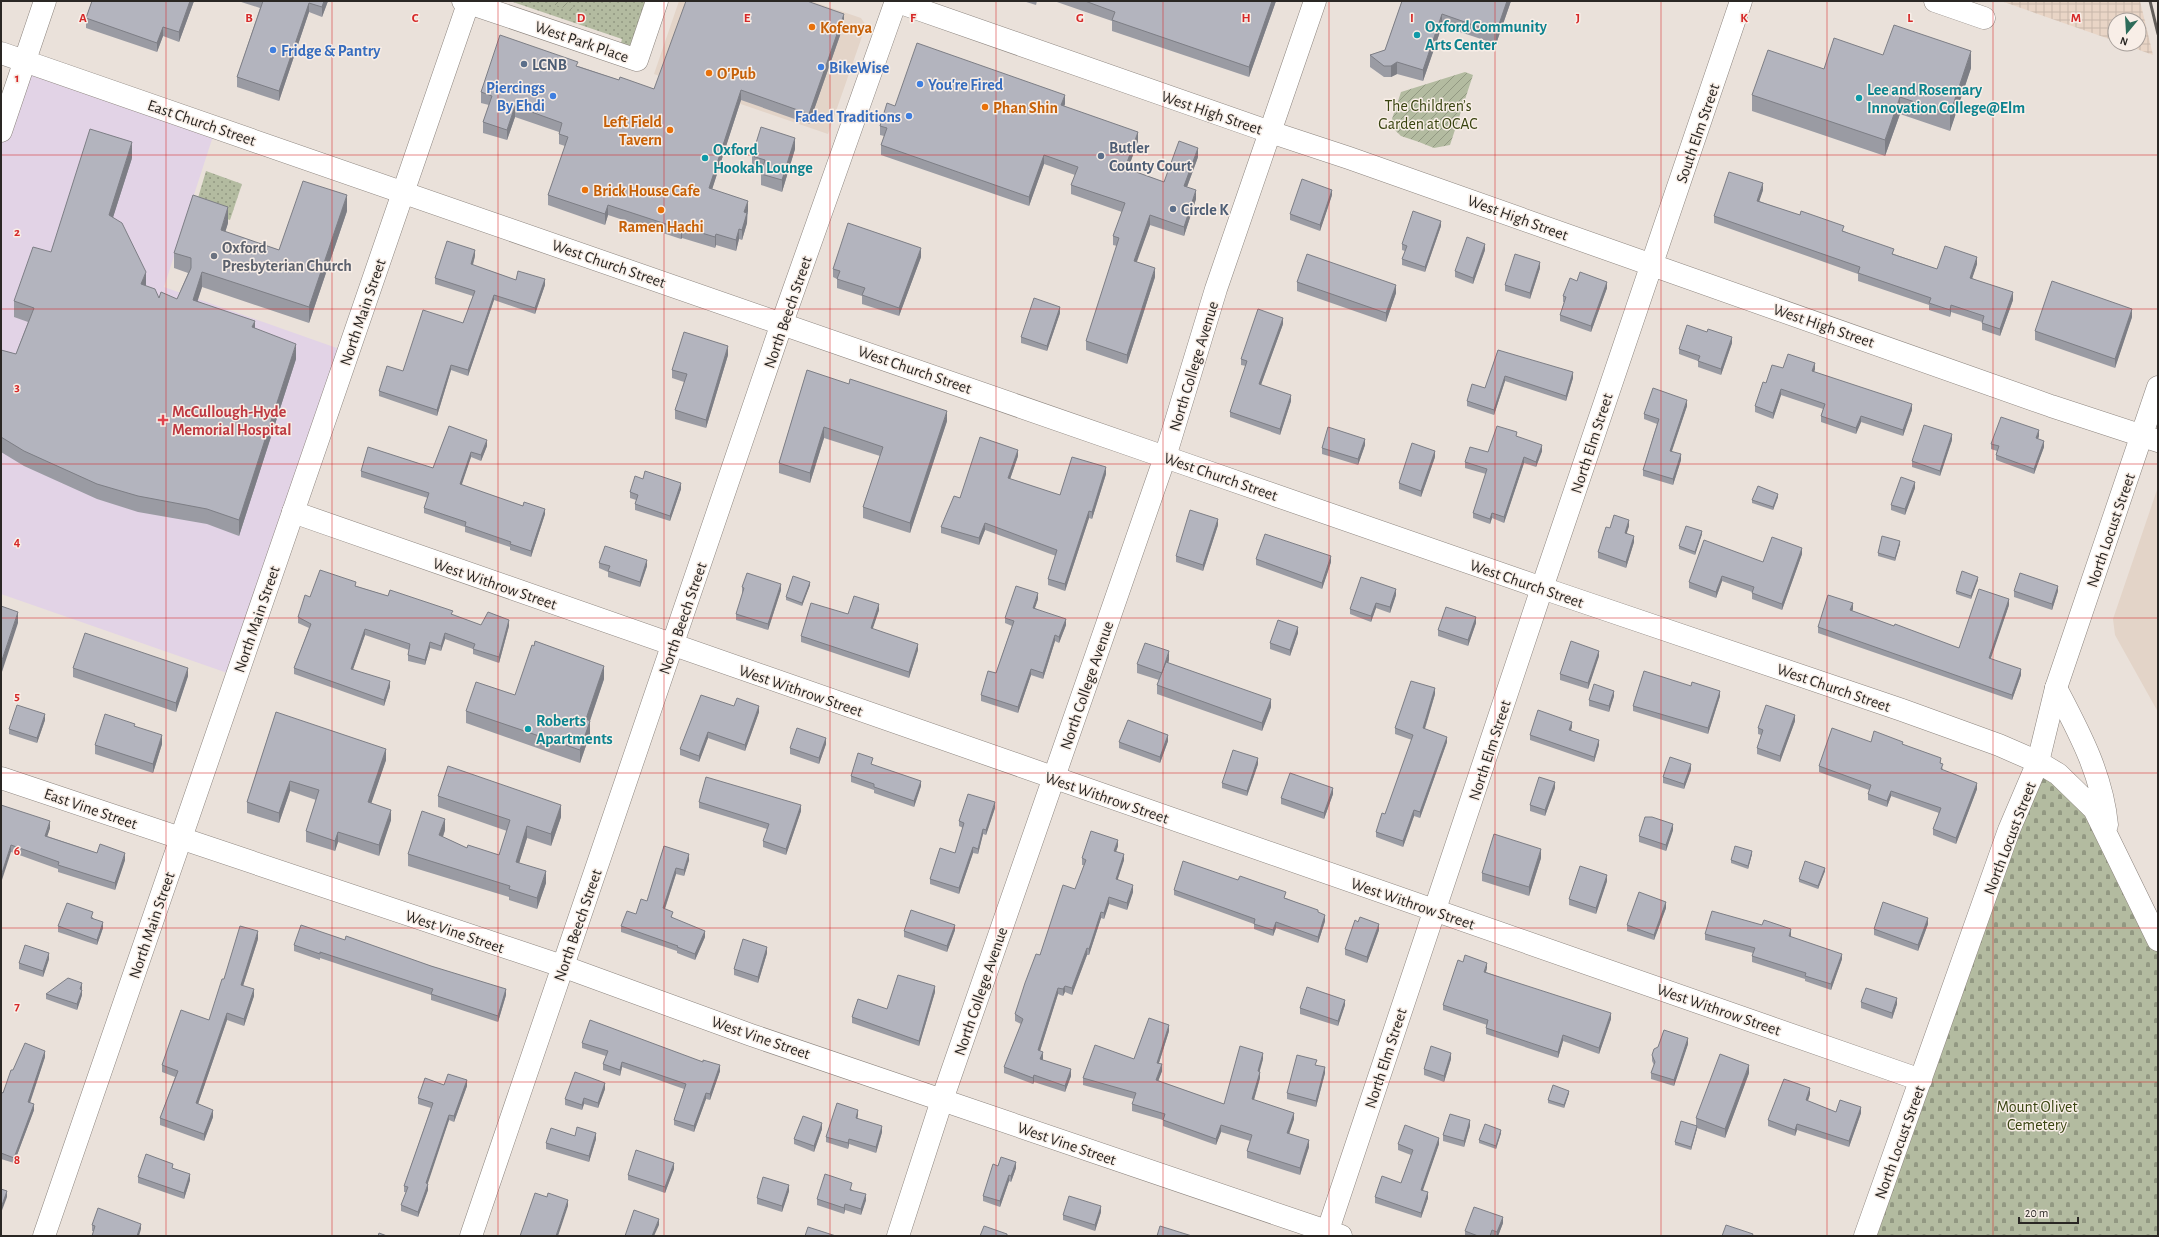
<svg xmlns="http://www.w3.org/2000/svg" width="2159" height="1237" font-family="'Alegreya Sans',sans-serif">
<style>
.built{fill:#e3d4c8}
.industrial{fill:url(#industrial-grid)}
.medical{fill:#e2d3e6}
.cemetery{fill:url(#cemetery-stones)}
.park{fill:url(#park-dots)}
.garden{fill:url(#garden-furrows)}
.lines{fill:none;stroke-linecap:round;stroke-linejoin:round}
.minor-casing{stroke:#8c847e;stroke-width:23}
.major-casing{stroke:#8c847e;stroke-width:23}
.highway-casing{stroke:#8c847e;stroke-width:23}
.minor{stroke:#fff;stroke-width:22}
.major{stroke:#fff;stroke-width:22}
.highway{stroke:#fff;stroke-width:22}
.rail{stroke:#635e5a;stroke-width:3}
.wall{fill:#9a9ba3}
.shaded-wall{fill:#7d7e85}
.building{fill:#b3b4be;stroke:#7d7e85}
.grid{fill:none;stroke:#d62828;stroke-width:1;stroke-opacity:0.55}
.food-dot{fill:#e8710a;stroke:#f8eee7;stroke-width:1.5}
.culture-dot{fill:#0f9aa8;stroke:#f8eee7;stroke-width:1.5}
.shop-dot{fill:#3f7fe0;stroke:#f8eee7;stroke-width:1.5}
.service-dot{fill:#5c6f8a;stroke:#f8eee7;stroke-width:1.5}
.worship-dot{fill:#6b7280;stroke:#f8eee7;stroke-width:1.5}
.health-dot{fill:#e0444e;stroke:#f8eee7;stroke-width:1.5}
.labels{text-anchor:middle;stroke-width:3;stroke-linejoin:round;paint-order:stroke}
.culture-label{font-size:16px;font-weight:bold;fill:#0d838f;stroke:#f8eee7;text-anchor:start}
.food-label{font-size:16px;font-weight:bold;fill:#c56008;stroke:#f8eee7;text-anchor:start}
.street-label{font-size:16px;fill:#2a2724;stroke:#f8eee7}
.shop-label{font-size:16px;font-weight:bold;fill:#366cbe;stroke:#f8eee7;text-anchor:start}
.service-label{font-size:16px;font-weight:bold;fill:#4e5e75;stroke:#f8eee7;text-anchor:start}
.park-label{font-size:16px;fill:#38430f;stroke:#f8eee7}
.worship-label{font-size:16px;font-weight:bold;fill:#5b616d;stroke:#f8eee7;text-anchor:start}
.health-label{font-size:16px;font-weight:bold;fill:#be3a42;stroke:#f8eee7;text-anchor:start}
.grid-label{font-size:13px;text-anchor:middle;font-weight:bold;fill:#d62828;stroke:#f8eee7;stroke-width:3;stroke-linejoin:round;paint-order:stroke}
</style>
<defs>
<pattern id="industrial-grid" width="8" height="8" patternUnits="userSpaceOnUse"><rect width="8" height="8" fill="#e9d5c6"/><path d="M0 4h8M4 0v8" fill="none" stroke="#c8b7aa"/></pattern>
<pattern id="cemetery-stones" width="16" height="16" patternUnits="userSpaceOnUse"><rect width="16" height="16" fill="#b3bba0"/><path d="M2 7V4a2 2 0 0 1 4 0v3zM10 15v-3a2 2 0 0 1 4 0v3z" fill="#929882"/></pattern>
<pattern id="park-dots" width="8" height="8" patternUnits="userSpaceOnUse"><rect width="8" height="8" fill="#b3bba0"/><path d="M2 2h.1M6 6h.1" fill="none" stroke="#929882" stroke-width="1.8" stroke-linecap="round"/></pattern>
<pattern id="garden-furrows" width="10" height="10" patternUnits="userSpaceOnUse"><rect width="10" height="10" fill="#b3bba0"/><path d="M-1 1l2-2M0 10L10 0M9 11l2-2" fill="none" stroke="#929882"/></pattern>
</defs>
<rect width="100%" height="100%" fill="#eae1da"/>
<path class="built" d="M 679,1 L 811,1 L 861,18 L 865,24 L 865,28 L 828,134 L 654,74 Z
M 2158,487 L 2158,712 L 2115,635 L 2113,619 Z"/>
<path class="industrial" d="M 2001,1 L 2140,1 L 2153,55 L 2123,44 L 2139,44 L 2139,20 L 2115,20 L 2115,41 Z"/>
<path class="medical" d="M 25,62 L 216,127 L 164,287 L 348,352 L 236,676 L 1,594 L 1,131 Z"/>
<path class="cemetery" d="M 2038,762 L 2076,790 L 2158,940 L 2158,1236 L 1865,1236 Z"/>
<path class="park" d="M 510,1 L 651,1 L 630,49 L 620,47 L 622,39 Z
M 206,171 L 242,184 L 230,220 L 195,208 Z"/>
<path class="garden" d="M 544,1 L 566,1 L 574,9 L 573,11 Z
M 1465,72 L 1473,75 L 1450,145 L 1434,148 L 1419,142 L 1401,136 L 1390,125 L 1401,92 Z"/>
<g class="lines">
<g class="minor-casing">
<path id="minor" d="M 463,1 L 637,60 L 657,1
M 1315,1 L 1270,132 L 1349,158 L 2051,406 L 2158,441
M 1935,1 L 1984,18
M 1,53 L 1165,457 L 942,1100 L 898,1236
M 1,131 L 45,1
M 293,512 L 1921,1080
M 1,778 L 562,966 L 751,1035 L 1341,1236
M 471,1236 L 782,323 L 896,1
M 1326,1236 L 1542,588 L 1741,1
M 1865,1236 L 2009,830 L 2038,762 L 2056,688 L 2158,387"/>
</g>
<g class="major-casing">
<path id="major" d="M 44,1236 L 469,1"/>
</g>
<g class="highway-casing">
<path id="highway" d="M 895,1 L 1270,132 L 1216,289 L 1165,457 L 1542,588 L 1902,710 L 1999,745 L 2038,762 L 2058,774 L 2094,809 L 2158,940
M 2056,688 C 2079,732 2102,774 2107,825"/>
</g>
<use href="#minor" class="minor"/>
<use href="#major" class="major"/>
<use href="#highway" class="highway"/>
<path class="rail" d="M 2150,1 L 2158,34"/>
</g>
<path class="wall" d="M 92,1 L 194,1 L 179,42 L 163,36 L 157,52 L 86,28 L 86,18 Z
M 238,1 L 328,1 L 322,17 L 309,12 L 279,101 L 237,87 L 237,77 L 260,8 Z
M 1023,1 L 1037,1 L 1036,5 Z
M 1054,1 L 1276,1 L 1249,77 L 1112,31 L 1112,21 Z
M 1402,1 L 1511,1 L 1496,44 L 1442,26 L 1423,81 L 1397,74 L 1391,77 L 1384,77 L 1370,67 L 1370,55 L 1385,50 Z
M 844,24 L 809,124 L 741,100 L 712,189 L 748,211 L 747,223 L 742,240 L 739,239 L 736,251 L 716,245 L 715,248 L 682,238 L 681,239 L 608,215 L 605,225 L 548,205 L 548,195 L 565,146 L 559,144 L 559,132 L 515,117 L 507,140 L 483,133 L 483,122 L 489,105 L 481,103 L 481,92 L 578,66 L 619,80 L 654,89 Z
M 1883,55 L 1971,68 L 1950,131 L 1900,114 L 1885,156 L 1752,111 L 1752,95 L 1824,69 Z
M 1065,104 L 1064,106 L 1138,141 L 1128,169 L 1164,182 L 1198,157 L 1187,187 L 1196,199 L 1184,236 L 1150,225 L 1136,262 L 1155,277 L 1127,364 L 1086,350 L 1086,341 L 1117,246 L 1113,245 L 1113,236 L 1122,212 L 1071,194 L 1071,185 L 1075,175 L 1044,164 L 1029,206 L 881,155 L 881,145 L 884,136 L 880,135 L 880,126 L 895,106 Z
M 795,149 L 782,192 L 761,185 L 761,174 L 762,170 L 752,167 L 752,156 Z
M 132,158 L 113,217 L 146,286 L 159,298 L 177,299 L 188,273 L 174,268 L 174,253 L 228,223 L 225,232 L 279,250 L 347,211 L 309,323 L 202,287 L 197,301 L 255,328 L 296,359 L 239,536 L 207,524 L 138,512 L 97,499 L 24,466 L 1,452 L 1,350 L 16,354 L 28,322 L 14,317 L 14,301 L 51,252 Z
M 1763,190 L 1759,201 L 1844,231 L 1894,254 L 1937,269 L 1977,264 L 1972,278 L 2013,300 L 2000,336 L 1982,330 L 1982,322 L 1951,312 L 1950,317 L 1929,310 L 1929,305 L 1858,281 L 1858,274 L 1714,223 L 1714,216 Z
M 1332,195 L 1320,231 L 1290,220 L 1290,214 Z
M 1441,226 L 1425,272 L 1402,265 L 1402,259 L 1405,251 L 1402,250 L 1402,244 Z
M 1485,250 L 1473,284 L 1455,277 L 1455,271 Z
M 475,256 L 473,265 L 516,280 L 545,285 L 535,314 L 494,300 L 468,376 L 451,370 L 437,416 L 379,396 L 379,391 L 463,323 L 473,296 L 435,284 L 435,278 Z
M 921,257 L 899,316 L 862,304 L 862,296 L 837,288 L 837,279 L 833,277 L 833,269 Z
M 1540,268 L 1530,299 L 1505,291 L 1505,285 Z
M 1577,281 L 1607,288 L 1591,332 L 1560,321 L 1560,315 L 1564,302 L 1563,302 L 1563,296 Z
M 1297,282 L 1396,293 L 1386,322 L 1297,291 Z
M 1060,313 L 1047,351 L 1021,343 L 1021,337 Z
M 2132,317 L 2115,368 L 2035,340 L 2035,331 Z
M 1283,324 L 1261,385 L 1291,401 L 1280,435 L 1230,417 L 1230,412 L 1246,366 L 1241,365 L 1241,359 Z
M 1732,343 L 1721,375 L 1698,367 L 1698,361 L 1679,354 L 1679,349 Z
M 1498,350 L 1573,378 L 1566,401 L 1505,381 L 1494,415 L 1467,406 L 1467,401 L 1485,388 Z
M 728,355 L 706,428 L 675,419 L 675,410 L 684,382 L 672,378 L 672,370 Z
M 1783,368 L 1815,369 L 1814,372 L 1912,410 L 1903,436 L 1861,422 L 1856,434 L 1821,422 L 1821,416 L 1823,409 L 1781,395 L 1773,419 L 1755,412 L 1755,406 L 1766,383 Z
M 807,370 L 947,421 L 910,533 L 863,518 L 863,507 L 880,456 L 824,438 L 810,483 L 779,473 L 779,463 Z
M 1687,406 L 1672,451 L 1681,460 L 1673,485 L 1643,476 L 1643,470 L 1657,424 L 1644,419 L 1644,414 Z
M 449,426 L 487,446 L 481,461 L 471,457 L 461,485 L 523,506 L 545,514 L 531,557 L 510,550 L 510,547 L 465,532 L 465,527 L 424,513 L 424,508 L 428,498 L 361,477 L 361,471 L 433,468 Z
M 2039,436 L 2038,439 L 2044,447 L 2034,474 L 1996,460 L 1996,455 L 1997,451 L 1991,449 L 1991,444 Z
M 1517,437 L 1542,451 L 1536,467 L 1524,463 L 1504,523 L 1492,518 L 1490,524 L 1473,518 L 1473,513 L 1486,474 L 1465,468 L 1465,462 L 1488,452 Z
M 1952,440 L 1940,476 L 1912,467 L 1912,461 Z
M 1365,445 L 1358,465 L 1322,454 L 1322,448 Z
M 1018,456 L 1010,479 L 1060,495 L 1106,474 L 1092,519 L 1089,518 L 1065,591 L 1048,585 L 1048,579 L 1056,556 L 985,530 L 979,545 L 941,533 L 941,527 L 960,498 Z
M 1435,457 L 1421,497 L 1399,489 L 1399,483 Z
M 643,479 L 681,489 L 670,521 L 635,510 L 635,504 L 636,500 L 630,498 L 630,492 Z
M 1915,488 L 1905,515 L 1891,510 L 1891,505 Z
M 1778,497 L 1773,510 L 1752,503 L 1752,500 Z
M 1218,525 L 1203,571 L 1176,562 L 1176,556 Z
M 1629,526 L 1626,534 L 1634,542 L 1626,568 L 1598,558 L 1598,552 L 1610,528 Z
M 1702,534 L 1695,555 L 1679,549 L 1679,546 Z
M 1900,544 L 1895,561 L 1878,556 L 1878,553 Z
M 1802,554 L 1782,610 L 1752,599 L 1752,592 L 1722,581 L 1716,598 L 1689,588 L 1689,582 L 1763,562 Z
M 1256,559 L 1331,562 L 1322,589 L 1256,565 Z
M 599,563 L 647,566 L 640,587 L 608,577 L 608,572 L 599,568 Z
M 1978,580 L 1971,599 L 1956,594 L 1956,591 Z
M 810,585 L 802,606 L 786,600 L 786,597 Z
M 356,586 L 388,596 L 453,615 L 481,625 L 509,626 L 499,663 L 473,654 L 473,649 L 445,639 L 441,651 L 430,648 L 425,665 L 408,661 L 408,655 L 409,650 L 365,635 L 353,669 L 390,687 L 384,706 L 294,674 L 294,668 L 309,628 L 298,623 L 298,617 L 310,597 Z
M 742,587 L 781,590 L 768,630 L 736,620 L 736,614 L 743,594 L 742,593 Z
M 2014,591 L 2058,591 L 2052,610 L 2014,597 Z
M 1396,595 L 1390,613 L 1376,608 L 1371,622 L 1350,614 L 1350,609 Z
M 1038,599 L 1035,608 L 1066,625 L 1059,643 L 1055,641 L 1043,679 L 1031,675 L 1018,713 L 981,701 L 981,695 L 996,673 L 1012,626 L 1005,623 L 1005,618 Z
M 2009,605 L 1990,659 L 2021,675 L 2012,700 L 1818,633 L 1818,627 L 1853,609 L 1852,611 L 1894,626 L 1959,648 Z
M 879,610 L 872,629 L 918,650 L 909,678 L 801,642 L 801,636 L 848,614 Z
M 1476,623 L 1468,646 L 1438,636 L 1438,630 Z
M 1298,633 L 1290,656 L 1270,649 L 1270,643 Z
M 1599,656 L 1588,689 L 1560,680 L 1560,674 Z
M 1169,660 L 1168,663 L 1271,707 L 1262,731 L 1157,694 L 1157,685 L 1159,680 L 1137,673 L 1137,664 Z
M 73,668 L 188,676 L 176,712 L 73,677 Z
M 604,679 L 590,721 L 590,734 L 580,763 L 466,723 L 466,711 L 515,695 Z
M 1691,686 L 1720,696 L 1708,734 L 1633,711 L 1633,706 Z
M 1435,694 L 1425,729 L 1447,742 L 1420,818 L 1414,816 L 1403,847 L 1376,837 L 1376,832 L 1385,814 L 1412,740 L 1395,734 L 1395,728 Z
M 1614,696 L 1609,712 L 1589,706 L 1589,700 Z
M 734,706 L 759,712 L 745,751 L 708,738 L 699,762 L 680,755 L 680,749 Z
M 276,712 L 386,760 L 371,803 L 391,820 L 379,856 L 338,842 L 335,851 L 306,842 L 306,831 L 316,800 L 290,791 L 279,823 L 247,813 L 247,802 Z
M 45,720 L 37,743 L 9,734 L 9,729 Z
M 1795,721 L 1780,762 L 1757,754 L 1757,748 L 1761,735 L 1758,734 L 1758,728 Z
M 135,727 L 162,744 L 153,773 L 95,754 L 95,745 Z
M 1572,727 L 1571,730 L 1599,745 L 1594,762 L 1530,740 L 1530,735 Z
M 1168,741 L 1160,763 L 1119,748 L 1119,742 Z
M 1871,742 L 1903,745 L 1941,763 L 1943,770 L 1977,789 L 1956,844 L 1933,835 L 1933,829 L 1939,813 L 1891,796 L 1887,807 L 1868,800 L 1868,794 L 1869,790 L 1819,772 L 1819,766 Z
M 826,744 L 819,764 L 790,754 L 790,748 Z
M 1258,764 L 1247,796 L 1222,788 L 1222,783 Z
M 873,765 L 921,786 L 914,807 L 874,793 L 874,790 L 851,782 L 851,776 Z
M 1691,770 L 1684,789 L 1663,783 L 1663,777 Z
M 1555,788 L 1545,816 L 1530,811 L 1530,805 Z
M 1333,794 L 1324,819 L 1281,804 L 1281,798 Z
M 438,796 L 561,817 L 551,846 L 527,838 L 519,863 L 546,883 L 537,909 L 509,900 L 509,897 L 408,866 L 408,854 L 445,830 L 443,837 L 467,848 L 499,855 L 507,831 L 438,807 Z
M 699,802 L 801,811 L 786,855 L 763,847 L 763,841 L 767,829 L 699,808 Z
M 1,805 L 50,828 L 47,836 L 97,853 L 125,860 L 115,890 L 58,872 L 58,869 L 11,852 Z
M 995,808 L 986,835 L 983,834 L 978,854 L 973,853 L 959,894 L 930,884 L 930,879 L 955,853 L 963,828 L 959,826 L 959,821 Z
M 1673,830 L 1666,851 L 1639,842 L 1639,836 Z
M 664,846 L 689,860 L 684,876 L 676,874 L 665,909 L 673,918 L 705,937 L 695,960 L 677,953 L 677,951 L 621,932 L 621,926 L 636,914 L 647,901 Z
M 1118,846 L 1116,851 L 1124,860 L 1117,880 L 1133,892 L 1127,910 L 1109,904 L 1104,919 L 1101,918 L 1089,955 L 1087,955 L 1072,995 L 1065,992 L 1063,996 L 1058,994 L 1040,1051 L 1043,1059 L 1043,1060 L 1071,1076 L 1065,1092 L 1034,1082 L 1033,1084 L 1004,1073 L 1004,1067 L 1021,1024 L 1015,1021 L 1015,1014 L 1040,955 L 1075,889 L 1084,865 L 1082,865 L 1082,858 Z
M 1752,854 L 1748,869 L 1731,863 L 1731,860 Z
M 1541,858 L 1529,896 L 1482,881 L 1482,873 Z
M 1825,871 L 1818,889 L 1799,882 L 1799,879 Z
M 1607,881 L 1596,914 L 1569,905 L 1569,899 Z
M 1174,890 L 1286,898 L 1318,912 L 1325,921 L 1318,943 L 1276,928 L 1273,936 L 1254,929 L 1254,924 L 1174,895 Z
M 1666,908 L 1654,940 L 1627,931 L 1627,925 Z
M 93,917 L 93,918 L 103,928 L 97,945 L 58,932 L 58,926 Z
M 1928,924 L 1918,951 L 1874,935 L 1874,929 Z
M 955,930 L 947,952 L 904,937 L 904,931 Z
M 1379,930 L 1367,963 L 1345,955 L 1345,949 Z
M 1705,934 L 1791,935 L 1790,936 L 1842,959 L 1831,990 L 1805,981 L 1805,979 L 1752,962 L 1752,956 L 1753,953 L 1705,940 Z
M 258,939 L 243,986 L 254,996 L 244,1026 L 227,1020 L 198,1104 L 213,1117 L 204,1141 L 160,1125 L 160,1118 L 175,1077 L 162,1072 L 162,1065 L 209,1020 L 224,979 Z
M 345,940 L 431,966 L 506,995 L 498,1022 L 431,1000 L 431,995 L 320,958 L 320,960 L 294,951 L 294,945 Z
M 767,953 L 758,983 L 734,975 L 734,969 Z
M 49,959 L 43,977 L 19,969 L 19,963 Z
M 1487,968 L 1486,972 L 1611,1019 L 1599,1054 L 1563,1041 L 1558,1058 L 1486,1034 L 1486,1028 L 1487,1025 L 1443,1010 L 1443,1005 Z
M 82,988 L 82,995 L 77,1010 L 46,999 L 46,994 Z
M 935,992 L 919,1046 L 852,1023 L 852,1017 L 887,1009 Z
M 1861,1002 L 1897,1004 L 1892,1019 L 1861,1008 Z
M 1345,1005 L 1338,1026 L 1300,1014 L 1300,1008 Z
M 1169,1031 L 1159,1063 L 1162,1071 L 1158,1081 L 1224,1104 L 1263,1059 L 1259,1071 L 1260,1078 L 1254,1100 L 1294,1119 L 1289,1134 L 1309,1147 L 1300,1175 L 1247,1158 L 1247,1151 L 1250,1141 L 1221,1132 L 1216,1145 L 1163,1126 L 1163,1120 L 1132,1111 L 1132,1104 L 1134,1099 L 1083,1085 L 1083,1078 L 1134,1059 Z
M 582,1043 L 720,1071 L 710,1100 L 706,1099 L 694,1132 L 674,1125 L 674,1120 L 684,1089 L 622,1067 L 620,1076 L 603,1070 L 603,1064 L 606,1056 L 582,1048 Z
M 1688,1044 L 1674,1086 L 1651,1079 L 1651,1073 L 1654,1065 L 1652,1061 L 1652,1055 Z
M 45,1057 L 30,1103 L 34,1110 L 14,1163 L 1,1159 L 1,1092 L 3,1093 L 13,1070 Z
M 1451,1059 L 1444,1082 L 1424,1075 L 1424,1069 Z
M 1317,1065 L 1325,1073 L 1316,1107 L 1287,1099 L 1287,1093 Z
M 1749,1073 L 1725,1138 L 1697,1128 L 1691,1150 L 1675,1145 L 1675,1142 L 1696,1126 L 1696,1118 Z
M 444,1085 L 467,1086 L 454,1122 L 449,1120 L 427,1183 L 428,1190 L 418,1217 L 401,1211 L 401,1205 L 406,1192 L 404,1192 L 404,1186 L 431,1108 L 418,1104 L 418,1098 Z
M 605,1089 L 598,1108 L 584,1104 L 582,1110 L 565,1105 L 565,1099 Z
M 1569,1093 L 1564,1108 L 1548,1103 L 1548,1100 Z
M 1810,1094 L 1808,1101 L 1836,1112 L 1861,1113 L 1849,1147 L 1797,1130 L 1795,1136 L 1768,1126 L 1768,1120 Z
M 858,1115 L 857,1119 L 882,1132 L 876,1153 L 849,1144 L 848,1149 L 826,1142 L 826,1137 Z
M 1470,1126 L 1464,1147 L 1443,1141 L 1443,1135 Z
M 822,1129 L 814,1152 L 794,1144 L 794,1139 Z
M 1501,1133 L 1496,1149 L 1479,1143 L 1479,1140 Z
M 575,1136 L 596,1139 L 589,1162 L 546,1149 L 546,1143 Z
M 1398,1144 L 1439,1144 L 1422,1191 L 1428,1198 L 1421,1218 L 1375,1203 L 1375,1197 L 1401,1183 L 1411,1155 L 1398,1150 Z
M 998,1166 L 1016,1168 L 1011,1182 L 1009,1181 L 1000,1207 L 983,1201 L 983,1196 Z
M 173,1168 L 190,1180 L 184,1199 L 138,1183 L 138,1177 Z
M 674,1169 L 665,1193 L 628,1180 L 628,1175 Z
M 852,1189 L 852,1190 L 866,1200 L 861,1215 L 845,1210 L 844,1214 L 817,1205 L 817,1199 Z
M 789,1191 L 782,1212 L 757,1204 L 757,1198 Z
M 1101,1212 L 1095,1231 L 1063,1220 L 1063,1215 Z
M 1503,1223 L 1498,1236 L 1465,1236 L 1465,1231 Z
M 92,1225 L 141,1229 L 94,1231 L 92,1231 Z"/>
<path class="shaded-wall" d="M 190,1 L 194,1 L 179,42 L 179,32 Z
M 324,1 L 328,1 L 322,17 L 322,7 Z
M 1272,1 L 1276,1 L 1249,77 L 1249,67 Z
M 1507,1 L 1511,1 L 1496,44 L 1496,33 Z
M 309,3 L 309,12 L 279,101 L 279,91 Z
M 844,14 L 844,24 L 809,124 L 809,114 Z
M 1442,14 L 1442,26 L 1423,81 L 1423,70 Z
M 163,27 L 163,36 L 157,52 L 157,43 Z
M 1971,51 L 1971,68 L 1950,131 L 1950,114 Z
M 1397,62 L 1397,74 L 1391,77 L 1391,66 Z
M 741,90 L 741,100 L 709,199 L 709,188 Z
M 1065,95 L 1065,104 L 1061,114 L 1061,105 Z
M 1900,97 L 1900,114 L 1885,156 L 1885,140 Z
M 515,106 L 515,117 L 507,140 L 507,130 Z
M 1138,132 L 1138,141 L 1125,177 L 1125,168 Z
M 795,138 L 795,149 L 782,192 L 782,180 Z
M 132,142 L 132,158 L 109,230 L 109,215 Z
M 1198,148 L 1198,157 L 1184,195 L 1184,186 Z
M 1044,155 L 1044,164 L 1029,206 L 1029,197 Z
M 1763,183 L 1763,190 L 1757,208 L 1757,201 Z
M 1196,190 L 1196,199 L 1184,236 L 1184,227 Z
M 1332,190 L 1332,195 L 1320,231 L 1320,225 Z
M 347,195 L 347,211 L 309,323 L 309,307 Z
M 748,201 L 748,211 L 747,214 L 747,213 L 747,223 L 742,240 L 742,230 L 744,212 Z
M 608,205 L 608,215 L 605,225 L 605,214 Z
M 228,207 L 228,223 L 221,246 L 221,230 Z
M 1150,215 L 1150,225 L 1134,270 L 1134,261 Z
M 1441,221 L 1441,226 L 1425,272 L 1425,267 Z
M 682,227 L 682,238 L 681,239 L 681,229 Z
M 739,229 L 739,239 L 736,251 L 736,240 Z
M 716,234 L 716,245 L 715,248 L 715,237 Z
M 1485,244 L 1485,250 L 1473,284 L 1473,278 Z
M 921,248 L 921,257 L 899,316 L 899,308 Z
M 475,250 L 475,256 L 471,270 L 471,264 Z
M 1977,257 L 1977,264 L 1970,285 L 1970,278 Z
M 1540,262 L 1540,268 L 1530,299 L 1530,293 Z
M 1155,268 L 1155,277 L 1127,364 L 1127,355 Z
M 146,272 L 146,287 L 141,284 Z
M 202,272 L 202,287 L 193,316 L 193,300 Z
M 545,279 L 545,285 L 535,314 L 535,308 Z
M 1607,282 L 1607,288 L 1591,332 L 1591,326 Z
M 1396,285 L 1396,293 L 1386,322 L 1386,313 Z
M 2013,292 L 2013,300 L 2000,336 L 2000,329 Z
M 494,295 L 494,300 L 468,376 L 468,370 Z
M 1951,305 L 1951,312 L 1950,317 L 1950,310 Z
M 1060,307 L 1060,313 L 1047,351 L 1047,346 Z
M 2132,309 L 2132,317 L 2115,368 L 2115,359 Z
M 1283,318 L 1283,324 L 1259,390 L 1259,384 Z
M 255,321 L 255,337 L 252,327 Z
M 1732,337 L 1732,343 L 1721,375 L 1721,369 Z
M 296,344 L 296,359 L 239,536 L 239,520 Z
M 728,346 L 728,355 L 706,428 L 706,420 Z
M 1815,363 L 1815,369 L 1812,377 L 1812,371 Z
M 451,365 L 451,370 L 437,416 L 437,410 Z
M 1573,372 L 1573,378 L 1566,401 L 1566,396 Z
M 1505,376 L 1505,381 L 1494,415 L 1494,410 Z
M 1781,389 L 1781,395 L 1773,419 L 1773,413 Z
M 1291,395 L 1291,401 L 1280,435 L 1280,429 Z
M 1687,400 L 1687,406 L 1670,456 L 1670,451 Z
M 1912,404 L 1912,410 L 1903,436 L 1903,430 Z
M 947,411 L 947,421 L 910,533 L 910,523 Z
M 1861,416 L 1861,422 L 1856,434 L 1856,428 Z
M 824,427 L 824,438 L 810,483 L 810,473 Z
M 2039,430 L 2039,436 L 2036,444 L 2036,438 Z
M 1952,434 L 1952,440 L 1940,476 L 1940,471 Z
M 1365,439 L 1365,445 L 1358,465 L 1358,459 Z
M 487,440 L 487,446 L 481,461 L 481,455 Z
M 2044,441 L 2044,447 L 2034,474 L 2034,469 Z
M 1542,445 L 1542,451 L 1536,467 L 1536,462 Z
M 1018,450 L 1018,456 L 1008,485 L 1008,478 Z
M 1435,451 L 1435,457 L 1421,497 L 1421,491 Z
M 471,452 L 471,457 L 460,490 L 460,484 Z
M 1681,454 L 1681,460 L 1673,485 L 1673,479 Z
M 1524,457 L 1524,463 L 1504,523 L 1504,517 Z
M 1106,467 L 1106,474 L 1092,519 L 1092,512 Z
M 1915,482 L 1915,488 L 1905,515 L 1905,509 Z
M 681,483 L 681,489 L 670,521 L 670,516 Z
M 1778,494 L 1778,497 L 1773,510 L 1773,507 Z
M 545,509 L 545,514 L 531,557 L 531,551 Z
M 1089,511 L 1089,518 L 1065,591 L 1065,584 Z
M 1492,513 L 1492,518 L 1490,524 L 1490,519 Z
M 1218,519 L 1218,525 L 1203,571 L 1203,565 Z
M 1629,520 L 1629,526 L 1625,539 L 1625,533 Z
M 985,523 L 985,530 L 979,545 L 979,538 Z
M 1702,531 L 1702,534 L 1695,555 L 1695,552 Z
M 1634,536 L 1634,542 L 1626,568 L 1626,562 Z
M 1900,541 L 1900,544 L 1895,561 L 1895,558 Z
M 1802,548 L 1802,554 L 1782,610 L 1782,604 Z
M 1331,556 L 1331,562 L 1322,589 L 1322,583 Z
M 647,560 L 647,566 L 640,587 L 640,582 Z
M 1722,576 L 1722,581 L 1716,598 L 1716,592 Z
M 1978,577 L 1978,580 L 1971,599 L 1971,596 Z
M 810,582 L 810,585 L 802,606 L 802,603 Z
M 781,584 L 781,590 L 768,630 L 768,624 Z
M 2058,586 L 2058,591 L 2052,610 L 2052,604 Z
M 1396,589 L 1396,595 L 1390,613 L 1390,607 Z
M 1038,593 L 1038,599 L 1033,613 L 1033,608 Z
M 2009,599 L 2009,605 L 1989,664 L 1989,658 Z
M 1376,603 L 1376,608 L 1371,622 L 1371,616 Z
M 1853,603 L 1853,609 L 1850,616 L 1850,610 Z
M 879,604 L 879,610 L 871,634 L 871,628 Z
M 18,612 L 18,623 L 1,675 L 1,663 Z
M 1476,617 L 1476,623 L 1468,646 L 1468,640 Z
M 1066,619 L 1066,625 L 1059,643 L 1059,637 Z
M 509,620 L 509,626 L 499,663 L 499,657 Z
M 1298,627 L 1298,633 L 1290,656 L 1290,650 Z
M 365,629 L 365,635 L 351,675 L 351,669 Z
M 445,633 L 445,639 L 441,651 L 441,646 Z
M 1055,635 L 1055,641 L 1043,679 L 1043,673 Z
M 430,642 L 430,648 L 425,665 L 425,660 Z
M 918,644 L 918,650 L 909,678 L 909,672 Z
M 1169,651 L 1169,660 L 1162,681 L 1162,673 Z
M 1599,651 L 1599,656 L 1588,689 L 1588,683 Z
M 604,666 L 604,679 L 586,732 L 586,719 Z
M 188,668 L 188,676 L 176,712 L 176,703 Z
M 1031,669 L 1031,675 L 1018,713 L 1018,707 Z
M 2021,669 L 2021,675 L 2012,700 L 2012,695 Z
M 390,681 L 390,687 L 384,706 L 384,700 Z
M 1435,688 L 1435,694 L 1423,734 L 1423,728 Z
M 1614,691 L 1614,696 L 1609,712 L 1609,706 Z
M 1720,691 L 1720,696 L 1708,734 L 1708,728 Z
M 1271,699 L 1271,707 L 1262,731 L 1262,723 Z
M 759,706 L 759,712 L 745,751 L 745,745 Z
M 45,714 L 45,720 L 37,743 L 37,738 Z
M 1795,715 L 1795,721 L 1780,762 L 1780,756 Z
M 590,721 L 590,734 L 580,763 L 580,750 Z
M 1572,722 L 1572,727 L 1569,735 L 1569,730 Z
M 708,732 L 708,738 L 699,762 L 699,756 Z
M 162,735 L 162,744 L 153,773 L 153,764 Z
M 1168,735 L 1168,741 L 1160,763 L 1160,757 Z
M 1447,737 L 1447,742 L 1420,818 L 1420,812 Z
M 826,738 L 826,744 L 819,764 L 819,758 Z
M 1599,740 L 1599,745 L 1594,762 L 1594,757 Z
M 386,749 L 386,760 L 368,813 L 368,802 Z
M 1258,758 L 1258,764 L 1247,796 L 1247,791 Z
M 1691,764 L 1691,770 L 1684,789 L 1684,784 Z
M 290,781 L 290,791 L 279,823 L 279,813 Z
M 921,781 L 921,786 L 914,807 L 914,801 Z
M 1555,782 L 1555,788 L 1545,816 L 1545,810 Z
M 1977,783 L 1977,789 L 1956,844 L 1956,838 Z
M 1333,788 L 1333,794 L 1324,819 L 1324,813 Z
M 1891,791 L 1891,796 L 1887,807 L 1887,801 Z
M 995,802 L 995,808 L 986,835 L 986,830 Z
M 561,805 L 561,817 L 551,846 L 551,834 Z
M 801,805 L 801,811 L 786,855 L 786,849 Z
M 391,810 L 391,820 L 379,856 L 379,845 Z
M 1414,810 L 1414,816 L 1403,847 L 1403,841 Z
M 445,819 L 445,830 L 439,847 L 439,835 Z
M 50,821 L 50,828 L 45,843 L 45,836 Z
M 1673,824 L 1673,830 L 1666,851 L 1666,845 Z
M 527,826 L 527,838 L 516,873 L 516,862 Z
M 983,829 L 983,834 L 978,854 L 978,849 Z
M 338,832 L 338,842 L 335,851 L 335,841 Z
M 1118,840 L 1118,846 L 1114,857 L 1114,851 Z
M 11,845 L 11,852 L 1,883 L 1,876 Z
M 973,847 L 973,853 L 959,894 L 959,888 Z
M 1541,849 L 1541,858 L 1529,896 L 1529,887 Z
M 1752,851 L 1752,854 L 1748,869 L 1748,866 Z
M 125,853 L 125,860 L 115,890 L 115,883 Z
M 689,854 L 689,860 L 684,876 L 684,870 Z
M 1124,854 L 1124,860 L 1116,885 L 1116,879 Z
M 676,868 L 676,874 L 663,914 L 663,908 Z
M 1825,868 L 1825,871 L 1818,889 L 1818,886 Z
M 546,871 L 546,883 L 537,909 L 537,898 Z
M 1607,875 L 1607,881 L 1596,914 L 1596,908 Z
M 1133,885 L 1133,892 L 1127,910 L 1127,903 Z
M 1109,897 L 1109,904 L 1104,919 L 1104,913 Z
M 1666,902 L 1666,908 L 1654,940 L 1654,935 Z
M 1101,912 L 1101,918 L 1089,955 L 1089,949 Z
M 1325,915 L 1325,921 L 1318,943 L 1318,937 Z
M 1928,918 L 1928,924 L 1918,951 L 1918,945 Z
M 103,922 L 103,928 L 97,945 L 97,940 Z
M 1276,922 L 1276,928 L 1273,936 L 1273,930 Z
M 1379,924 L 1379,930 L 1367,963 L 1367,957 Z
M 955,925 L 955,930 L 947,952 L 947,946 Z
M 1791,929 L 1791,935 L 1789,942 L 1789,936 Z
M 258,931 L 258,939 L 241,992 L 241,985 Z
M 705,931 L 705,937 L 695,960 L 695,954 Z
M 767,947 L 767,953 L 758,983 L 758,977 Z
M 1087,948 L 1087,955 L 1072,995 L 1072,988 Z
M 49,953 L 49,959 L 43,977 L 43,971 Z
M 1842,954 L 1842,959 L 1831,990 L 1831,984 Z
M 1487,963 L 1487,968 L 1484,977 L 1484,972 Z
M 82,983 L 82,988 L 80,995 L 80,989 Z
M 935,986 L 935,992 L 919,1046 L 919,1041 Z
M 1065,986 L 1065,992 L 1063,996 L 1063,989 Z
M 1058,988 L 1058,994 L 1038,1057 L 1038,1050 Z
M 254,989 L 254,996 L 244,1026 L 244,1019 Z
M 506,989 L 506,995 L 498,1022 L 498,1016 Z
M 82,990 L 82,995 L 77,1010 L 77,1004 Z
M 1897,998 L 1897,1004 L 1892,1019 L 1892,1013 Z
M 1345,1000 L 1345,1005 L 1338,1026 L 1338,1021 Z
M 227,1013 L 227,1020 L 196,1110 L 196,1103 Z
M 1611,1013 L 1611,1019 L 1599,1054 L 1599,1048 Z
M 1169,1025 L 1169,1031 L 1157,1069 L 1157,1063 Z
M 1563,1035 L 1563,1041 L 1558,1058 L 1558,1052 Z
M 1688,1038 L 1688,1044 L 1674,1086 L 1674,1080 Z
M 45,1051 L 45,1057 L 28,1108 L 28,1102 Z
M 1043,1052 L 1043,1059 L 1040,1065 L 1040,1059 Z
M 1263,1053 L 1263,1059 L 1258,1078 L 1258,1071 Z
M 1451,1053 L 1451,1059 L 1444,1082 L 1444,1076 Z
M 622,1062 L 622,1067 L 620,1076 L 620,1070 Z
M 1162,1064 L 1162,1071 L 1156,1087 L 1156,1080 Z
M 720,1065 L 720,1071 L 710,1100 L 710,1094 Z
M 1749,1065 L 1749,1073 L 1725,1138 L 1725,1129 Z
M 1325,1067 L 1325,1073 L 1316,1107 L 1316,1101 Z
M 1071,1069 L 1071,1076 L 1065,1092 L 1065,1086 Z
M 1260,1072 L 1260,1078 L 1252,1106 L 1252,1099 Z
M 1034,1075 L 1034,1082 L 1033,1084 L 1033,1078 Z
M 467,1080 L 467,1086 L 454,1122 L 454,1116 Z
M 605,1083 L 605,1089 L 598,1108 L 598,1103 Z
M 1810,1088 L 1810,1094 L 1806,1106 L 1806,1100 Z
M 1569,1091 L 1569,1093 L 1564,1108 L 1564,1105 Z
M 706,1093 L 706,1099 L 694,1132 L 694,1126 Z
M 584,1098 L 584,1104 L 582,1110 L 582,1105 Z
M 34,1104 L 34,1110 L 14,1163 L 14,1158 Z
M 1861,1107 L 1861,1113 L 1849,1147 L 1849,1141 Z
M 213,1110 L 213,1117 L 204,1141 L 204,1134 Z
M 858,1110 L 858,1115 L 856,1124 L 856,1118 Z
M 1294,1113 L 1294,1119 L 1287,1140 L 1287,1133 Z
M 449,1115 L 449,1120 L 426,1189 L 426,1183 Z
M 1470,1120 L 1470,1126 L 1464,1147 L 1464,1141 Z
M 822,1123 L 822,1129 L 814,1152 L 814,1146 Z
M 1797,1124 L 1797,1130 L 1795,1136 L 1795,1130 Z
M 1221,1125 L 1221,1132 L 1216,1145 L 1216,1139 Z
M 882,1126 L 882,1132 L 876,1153 L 876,1147 Z
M 1697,1126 L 1697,1129 L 1691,1150 L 1691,1147 Z
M 1501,1130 L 1501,1133 L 1496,1149 L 1496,1146 Z
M 596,1133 L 596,1139 L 589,1162 L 589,1156 Z
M 1439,1138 L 1439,1144 L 1421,1196 L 1421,1190 Z
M 849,1139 L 849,1144 L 848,1149 L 848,1143 Z
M 1309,1140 L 1309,1147 L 1300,1175 L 1300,1168 Z
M 1016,1162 L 1016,1168 L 1011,1182 L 1011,1176 Z
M 674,1163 L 674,1169 L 665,1193 L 665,1187 Z
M 190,1174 L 190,1180 L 184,1199 L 184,1193 Z
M 1009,1175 L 1009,1181 L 1000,1207 L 1000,1201 Z
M 428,1184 L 428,1190 L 418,1217 L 418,1212 Z
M 789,1185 L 789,1191 L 782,1212 L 782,1206 Z
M 7,1191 L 7,1197 L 1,1213 L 1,1208 Z
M 1428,1192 L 1428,1198 L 1421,1218 L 1421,1213 Z
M 866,1194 L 866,1200 L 861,1215 L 861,1209 Z
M 568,1200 L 568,1206 L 558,1236 L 556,1236 Z
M 845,1204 L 845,1210 L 844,1214 L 844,1208 Z
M 1101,1206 L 1101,1212 L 1095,1231 L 1095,1225 Z
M 1503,1217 L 1503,1223 L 1498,1236 L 1497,1236 L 1497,1232 Z
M 659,1219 L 659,1225 L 654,1236 L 652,1236 Z
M 141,1224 L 141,1229 L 139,1236 L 137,1236 Z"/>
<path class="building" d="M 92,1 L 190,1 L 179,32 L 163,27 L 157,43 L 86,18 Z
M 263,1 L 324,1 L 322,7 L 309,3 L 279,91 L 237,77 Z
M 686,1 L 807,1 L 844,14 L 809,114 L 741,90 L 709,188 L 748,201 L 744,212 L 747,213 L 742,230 L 739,229 L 736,240 L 716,234 L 715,237 L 682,227 L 681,229 L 608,205 L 605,214 L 548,195 L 568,137 L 559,134 L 562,123 L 515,106 L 507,130 L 483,122 L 492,96 L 481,92 L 500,35 L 578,62 L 576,66 L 619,80 L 620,77 L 654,89 Z
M 1085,1 L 1272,1 L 1249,67 L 1112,20 L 1115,12 Z
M 1402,1 L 1507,1 L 1496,33 L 1442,14 L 1423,70 L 1397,62 L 1391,66 L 1384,66 L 1370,55 L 1385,50 Z
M 1894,25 L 1971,51 L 1950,114 L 1900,97 L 1885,140 L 1752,95 L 1768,50 L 1824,69 L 1834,38 L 1883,55 Z
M 917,43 L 1065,95 L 1061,105 L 1138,132 L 1125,168 L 1164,182 L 1179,141 L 1198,148 L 1184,186 L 1196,190 L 1184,227 L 1150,215 L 1134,261 L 1155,268 L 1127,355 L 1086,341 L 1119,238 L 1113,236 L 1125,203 L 1071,185 L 1078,167 L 1044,155 L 1029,197 L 881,145 L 887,128 L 880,126 L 887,103 L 895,106 Z
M 761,127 L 795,138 L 782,180 L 761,174 L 765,160 L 752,156 Z
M 90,129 L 132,142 L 109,215 L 122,223 L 146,272 L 141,284 L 155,289 L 159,298 L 161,292 L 177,299 L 191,268 L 191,258 L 174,253 L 193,195 L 228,207 L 221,230 L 279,250 L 303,181 L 347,195 L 309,307 L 202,272 L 193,300 L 255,321 L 252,327 L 296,344 L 239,520 L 207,509 L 138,496 L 97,484 L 24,451 L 1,437 L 1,350 L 16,354 L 34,308 L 14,301 L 33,247 L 51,252 Z
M 1729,172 L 1763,183 L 1757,201 L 1800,215 L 1801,211 L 1844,226 L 1842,231 L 1894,249 L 1892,254 L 1937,269 L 1945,246 L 1977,257 L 1970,278 L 2013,292 L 2000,329 L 1982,323 L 1984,316 L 1951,305 L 1950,310 L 1929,303 L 1931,298 L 1858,273 L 1860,267 L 1714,216 Z
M 1302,179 L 1332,190 L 1320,225 L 1290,214 Z
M 1413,211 L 1441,221 L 1425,267 L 1402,259 L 1407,246 L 1402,244 Z
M 848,223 L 921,248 L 899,308 L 862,295 L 865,288 L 837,279 L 840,271 L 833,269 Z
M 1467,237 L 1485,244 L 1473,278 L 1455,271 Z
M 447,241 L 475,250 L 471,264 L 516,280 L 518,271 L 545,279 L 535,308 L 494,295 L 468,370 L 451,365 L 437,410 L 379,391 L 387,366 L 403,371 L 423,310 L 463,323 L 475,291 L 435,278 Z
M 1307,254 L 1396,285 L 1386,313 L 1297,282 Z
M 1515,254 L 1540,262 L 1530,293 L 1505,285 Z
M 1580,272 L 1607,282 L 1591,326 L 1560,315 L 1566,297 L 1563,296 L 1570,278 L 1577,281 Z
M 2052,281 L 2132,309 L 2115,359 L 2035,331 Z
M 1034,298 L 1060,307 L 1047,346 L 1021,337 Z
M 1258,309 L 1283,318 L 1259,384 L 1291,395 L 1280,429 L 1230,412 L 1247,361 L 1241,359 Z
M 1687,325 L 1707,332 L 1708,329 L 1732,337 L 1721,369 L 1698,361 L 1700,356 L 1679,349 Z
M 684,332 L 728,346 L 706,420 L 675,410 L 687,374 L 672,370 Z
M 1498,350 L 1573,372 L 1566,396 L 1505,376 L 1494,410 L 1467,401 L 1472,384 L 1485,388 Z
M 1788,354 L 1815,363 L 1812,371 L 1912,404 L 1903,430 L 1861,416 L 1856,428 L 1821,416 L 1825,404 L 1781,389 L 1773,413 L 1755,406 L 1763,382 L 1766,383 L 1772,365 L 1783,368 Z
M 807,370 L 849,384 L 850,379 L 947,411 L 910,523 L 863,507 L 883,447 L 824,427 L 810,473 L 779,463 Z
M 1653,388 L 1687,400 L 1670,451 L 1681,454 L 1673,479 L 1643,470 L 1659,419 L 1644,414 Z
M 2001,417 L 2039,430 L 2036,438 L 2044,441 L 2034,469 L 1996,455 L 1999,446 L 1991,444 Z
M 1924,425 L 1952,434 L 1940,471 L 1912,461 Z
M 449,426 L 487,440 L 481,455 L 471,452 L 460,484 L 523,506 L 524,502 L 545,509 L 531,551 L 510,544 L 511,542 L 465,526 L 466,522 L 424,508 L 429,493 L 361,471 L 368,447 L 433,468 Z
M 1497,426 L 1517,432 L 1516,436 L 1542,445 L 1536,462 L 1524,457 L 1504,517 L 1492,513 L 1490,519 L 1473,513 L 1487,469 L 1465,462 L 1470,447 L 1488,452 Z
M 1328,427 L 1365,439 L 1358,459 L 1322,448 Z
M 980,437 L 1018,450 L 1008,478 L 1060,495 L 1072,457 L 1106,467 L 1092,512 L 1089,511 L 1065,584 L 1048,579 L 1057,550 L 985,523 L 979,538 L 941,527 L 954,496 L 960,498 Z
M 1412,443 L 1435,451 L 1421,491 L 1399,483 Z
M 645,471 L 681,483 L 670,516 L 635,504 L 638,495 L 630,492 L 635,476 L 643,479 Z
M 1901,477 L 1915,482 L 1905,509 L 1891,505 Z
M 1758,486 L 1778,494 L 1773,507 L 1752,500 Z
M 1190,510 L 1218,519 L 1203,565 L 1176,556 Z
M 1614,515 L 1629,520 L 1625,533 L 1634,536 L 1626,562 L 1598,552 L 1606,527 L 1610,528 Z
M 1686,526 L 1702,531 L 1695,552 L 1679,546 Z
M 1265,534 L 1331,556 L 1322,583 L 1256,559 Z
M 1882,536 L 1900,541 L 1895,558 L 1878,553 Z
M 1772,537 L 1802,548 L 1782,604 L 1752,593 L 1754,587 L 1722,576 L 1716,592 L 1689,582 L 1704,540 L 1763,562 Z
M 605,546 L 647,560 L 640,582 L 608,571 L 610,566 L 599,563 Z
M 320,570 L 356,582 L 355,586 L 388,596 L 390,590 L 453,611 L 451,614 L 481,625 L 488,612 L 509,620 L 499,657 L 473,649 L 475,644 L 445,633 L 441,646 L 430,642 L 425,660 L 408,655 L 410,644 L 365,629 L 351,669 L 390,681 L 384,700 L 294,668 L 311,624 L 298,617 L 305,595 L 310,597 Z
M 1962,571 L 1978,577 L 1971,596 L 1956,591 Z
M 747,573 L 781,584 L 768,624 L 736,614 L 744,588 L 742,587 Z
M 2020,573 L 2058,586 L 2052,604 L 2014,591 Z
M 793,576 L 810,582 L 802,603 L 786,597 Z
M 1361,577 L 1396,589 L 1390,607 L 1376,603 L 1371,616 L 1350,609 Z
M 1016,586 L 1038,593 L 1033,608 L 1066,619 L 1059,637 L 1055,635 L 1043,673 L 1031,669 L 1018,707 L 981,695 L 988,671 L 996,673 L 1014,621 L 1005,618 Z
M 1979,589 L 2009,599 L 1989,658 L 2021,669 L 2012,695 L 1818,627 L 1828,595 L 1853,603 L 1850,610 L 1894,626 L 1895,624 L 1959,648 Z
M 854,596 L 879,604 L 871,628 L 918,644 L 909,672 L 801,636 L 811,603 L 848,614 Z
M 1,606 L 18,612 L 1,663 Z
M 1446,607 L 1476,617 L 1468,640 L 1438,630 Z
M 1278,620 L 1298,627 L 1290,650 L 1270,643 Z
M 85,633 L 188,668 L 176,703 L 73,668 Z
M 535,641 L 604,666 L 586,719 L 590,721 L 580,750 L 466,711 L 476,682 L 515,695 L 532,645 L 534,646 Z
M 1571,641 L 1599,651 L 1588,683 L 1560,674 Z
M 1145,643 L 1169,651 L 1162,673 L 1137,664 Z
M 1166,662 L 1271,699 L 1262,723 L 1157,685 Z
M 1644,671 L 1691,686 L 1692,682 L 1720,691 L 1708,728 L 1633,706 Z
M 1411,681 L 1435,688 L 1423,728 L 1447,737 L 1420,812 L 1414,810 L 1403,841 L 1376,832 L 1382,813 L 1385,814 L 1413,735 L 1395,728 Z
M 1594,684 L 1614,691 L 1609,706 L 1589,700 Z
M 701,695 L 734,706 L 737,698 L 759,706 L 745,745 L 708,732 L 699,756 L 680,749 Z
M 17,705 L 45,714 L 37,738 L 9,729 Z
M 1766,705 L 1795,715 L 1780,756 L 1757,748 L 1763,730 L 1758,728 Z
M 1538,710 L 1572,722 L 1569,730 L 1599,740 L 1594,757 L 1530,735 Z
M 276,712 L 386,749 L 368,802 L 391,810 L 379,845 L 338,832 L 335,841 L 306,831 L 319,790 L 290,781 L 279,813 L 247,802 Z
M 105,714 L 135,724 L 134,726 L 162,735 L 153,764 L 95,745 Z
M 1128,720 L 1168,735 L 1160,757 L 1119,742 Z
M 797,728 L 826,738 L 819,758 L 790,748 Z
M 1832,728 L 1871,742 L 1874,731 L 1903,742 L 1902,744 L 1941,758 L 1940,763 L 1943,764 L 1941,769 L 1977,783 L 1956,838 L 1933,829 L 1941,808 L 1891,791 L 1887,801 L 1868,794 L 1871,785 L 1819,766 Z
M 1233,750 L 1258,758 L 1247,791 L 1222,783 Z
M 858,753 L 873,758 L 871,764 L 921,781 L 914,801 L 874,787 L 874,784 L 851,776 Z
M 1670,757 L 1691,764 L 1684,784 L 1663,777 Z
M 448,766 L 561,805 L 551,834 L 527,826 L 516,862 L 546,871 L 537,898 L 509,889 L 510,886 L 408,854 L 422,811 L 445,819 L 439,835 L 467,848 L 468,845 L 499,855 L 510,820 L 438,796 Z
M 1290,773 L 1333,788 L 1324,813 L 1281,798 Z
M 706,777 L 801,805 L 786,849 L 763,841 L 769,824 L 699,802 Z
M 1539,777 L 1555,782 L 1545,810 L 1530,805 Z
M 968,794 L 995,802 L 986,830 L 983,829 L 978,849 L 973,847 L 959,888 L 930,879 L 940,848 L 955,853 L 964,823 L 959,821 Z
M 1,805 L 50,821 L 45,836 L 97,853 L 100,844 L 125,853 L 115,883 L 58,865 L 59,862 L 11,845 L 1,876 Z
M 1645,817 L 1652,817 L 1673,824 L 1666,845 L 1639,836 Z
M 1091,831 L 1118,840 L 1114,851 L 1124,854 L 1116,879 L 1133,885 L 1127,903 L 1109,897 L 1104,913 L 1101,912 L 1089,949 L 1087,948 L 1072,988 L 1065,986 L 1063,989 L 1058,988 L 1038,1050 L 1043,1052 L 1040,1059 L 1071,1069 L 1065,1086 L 1034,1075 L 1033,1078 L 1004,1067 L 1023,1019 L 1015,1014 L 1025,983 L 1036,954 L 1040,955 L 1063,885 L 1075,889 L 1086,860 L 1082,858 Z
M 1494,834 L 1541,849 L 1529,887 L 1482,873 Z
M 664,846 L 689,854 L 684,870 L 676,868 L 663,908 L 673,912 L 671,917 L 705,931 L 695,954 L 677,947 L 678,946 L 621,926 L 627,911 L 636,914 L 641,899 L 647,901 Z
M 1735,846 L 1752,851 L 1748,866 L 1731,860 Z
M 1183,861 L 1238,880 L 1240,876 L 1257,882 L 1286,892 L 1284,898 L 1318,910 L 1318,912 L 1325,915 L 1318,937 L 1276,922 L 1273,930 L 1254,924 L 1255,919 L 1174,890 Z
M 1805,861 L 1825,868 L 1818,886 L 1799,879 Z
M 1580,866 L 1607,875 L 1596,908 L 1569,899 Z
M 1639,892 L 1666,902 L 1654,935 L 1627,925 Z
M 1883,902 L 1928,918 L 1918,945 L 1874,929 Z
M 67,903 L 93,912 L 91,918 L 103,922 L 97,940 L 58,926 Z
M 911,910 L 955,925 L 947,946 L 904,931 Z
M 1712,911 L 1762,925 L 1764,920 L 1791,929 L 1789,936 L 1842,954 L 1831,984 L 1805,976 L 1806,973 L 1752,956 L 1755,948 L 1705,934 Z
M 1360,917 L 1379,924 L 1367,957 L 1345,949 L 1355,920 L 1358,922 Z
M 301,925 L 345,940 L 346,936 L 431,966 L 506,989 L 498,1016 L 431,994 L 433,989 L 320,952 L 320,954 L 294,945 Z
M 240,926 L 258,931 L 241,985 L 254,989 L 244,1019 L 227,1013 L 196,1103 L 213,1110 L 204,1134 L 160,1118 L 178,1071 L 162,1065 L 181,1010 L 209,1020 L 222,979 L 224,979 Z
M 743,939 L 767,947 L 758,977 L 734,969 Z
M 25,945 L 49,953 L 43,971 L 19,963 Z
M 1465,955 L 1487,963 L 1484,972 L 1611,1013 L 1599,1048 L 1563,1035 L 1558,1052 L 1486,1028 L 1488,1020 L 1443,1005 L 1458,960 L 1463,962 Z
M 898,975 L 935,986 L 919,1041 L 852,1017 L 858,999 L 887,1009 Z
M 68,978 L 82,983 L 80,989 L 82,990 L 77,1004 L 46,994 Z
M 1307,987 L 1345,1000 L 1338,1021 L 1300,1008 Z
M 1866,988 L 1897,998 L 1892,1013 L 1861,1002 Z
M 1149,1018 L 1169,1025 L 1157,1063 L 1162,1064 L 1156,1080 L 1224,1104 L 1240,1046 L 1263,1053 L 1258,1071 L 1260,1072 L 1252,1099 L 1294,1113 L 1287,1133 L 1309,1140 L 1300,1168 L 1247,1151 L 1252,1135 L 1221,1125 L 1216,1139 L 1163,1120 L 1165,1114 L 1132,1104 L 1136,1093 L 1083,1078 L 1095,1045 L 1134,1059 Z
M 590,1020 L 703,1062 L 703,1060 L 720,1065 L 710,1094 L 706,1093 L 694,1126 L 674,1120 L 686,1084 L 622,1062 L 620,1070 L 603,1064 L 608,1051 L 582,1043 Z
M 1664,1030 L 1688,1038 L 1674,1080 L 1651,1073 L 1655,1062 L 1652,1055 L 1654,1049 L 1658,1047 Z
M 25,1043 L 45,1051 L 28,1102 L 34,1104 L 14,1158 L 1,1153 L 1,1092 L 3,1093 L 11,1070 L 13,1070 Z
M 1431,1046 L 1451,1053 L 1444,1076 L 1424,1069 Z
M 1720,1054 L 1749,1065 L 1725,1129 L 1696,1118 Z
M 1297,1055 L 1317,1060 L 1315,1065 L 1325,1067 L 1316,1101 L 1287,1093 Z
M 575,1072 L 605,1083 L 598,1103 L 584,1098 L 582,1105 L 565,1099 Z
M 448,1074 L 467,1080 L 454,1116 L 449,1115 L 426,1183 L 428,1184 L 418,1212 L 401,1205 L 408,1187 L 404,1186 L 433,1103 L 418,1098 L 425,1078 L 444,1085 Z
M 1784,1079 L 1810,1088 L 1806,1100 L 1836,1112 L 1840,1100 L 1861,1107 L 1849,1141 L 1797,1124 L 1795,1130 L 1768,1120 Z
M 1553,1085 L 1569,1091 L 1564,1105 L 1548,1100 Z
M 837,1103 L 858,1110 L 856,1118 L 882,1126 L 876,1147 L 849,1139 L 848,1143 L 826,1137 Z
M 1450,1114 L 1470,1120 L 1464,1141 L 1443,1135 Z
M 803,1116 L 822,1123 L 814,1146 L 794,1139 Z
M 1681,1121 L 1697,1126 L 1691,1147 L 1675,1142 Z
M 1485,1124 L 1501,1130 L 1496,1146 L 1479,1140 Z
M 1405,1125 L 1439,1138 L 1421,1190 L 1428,1192 L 1421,1213 L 1375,1197 L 1382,1176 L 1401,1183 L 1413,1150 L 1398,1144 Z
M 577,1127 L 596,1133 L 589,1156 L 546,1143 L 551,1128 L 575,1136 Z
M 636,1150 L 674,1163 L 665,1187 L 628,1175 Z
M 146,1154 L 173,1164 L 172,1168 L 190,1174 L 184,1193 L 138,1177 Z
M 1001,1157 L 1016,1162 L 1011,1176 L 1009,1175 L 1000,1201 L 983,1196 L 993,1164 L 998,1166 Z
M 825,1174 L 852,1183 L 850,1190 L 866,1194 L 861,1209 L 845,1204 L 844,1208 L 817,1199 Z
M 763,1177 L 789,1185 L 782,1206 L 757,1198 Z
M 1,1189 L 7,1191 L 1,1208 Z
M 535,1193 L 547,1197 L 548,1193 L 568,1200 L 556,1236 L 520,1236 Z
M 1069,1196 L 1101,1206 L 1095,1225 L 1063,1215 Z
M 1474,1207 L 1503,1217 L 1497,1232 L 1492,1230 L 1490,1236 L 1478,1236 L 1465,1231 Z
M 98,1208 L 141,1224 L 137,1236 L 92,1236 L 95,1226 L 92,1225 Z
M 634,1210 L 659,1219 L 652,1236 L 625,1236 Z
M 1726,1225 L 1753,1234 L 1752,1236 L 1722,1236 Z
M 984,1226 L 1007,1234 L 1007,1236 L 980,1236 Z
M 1160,1226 L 1192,1236 L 1157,1236 Z
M 808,1227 L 836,1236 L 805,1236 Z
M 379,1233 L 387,1236 L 378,1236 Z"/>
<path class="grid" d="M 166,1 L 166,1236M 332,1 L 332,1236M 498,1 L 498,1236M 664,1 L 664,1236M 830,1 L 830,1236M 996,1 L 996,1236M 1163,1 L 1163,1236M 1329,1 L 1329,1236M 1495,1 L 1495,1236M 1661,1 L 1661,1236M 1827,1 L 1827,1236M 1993,1 L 1993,1236M 1,155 L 2158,155M 1,309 L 2158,309M 1,464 L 2158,464M 1,618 L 2158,618M 1,773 L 2158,773M 1,928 L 2158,928M 1,1082 L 2158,1082"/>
<g class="food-dot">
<circle cx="812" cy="27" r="4"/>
<circle cx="709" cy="73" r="4"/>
<circle cx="985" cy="107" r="4"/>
<circle cx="670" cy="130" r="4"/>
<circle cx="585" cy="190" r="4"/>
<circle cx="661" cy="210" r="4"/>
</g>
<g class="culture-dot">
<circle cx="1417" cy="35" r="4"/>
<circle cx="1859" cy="98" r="4"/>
<circle cx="705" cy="158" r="4"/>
<circle cx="528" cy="729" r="4"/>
</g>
<g class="shop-dot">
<circle cx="273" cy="50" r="4"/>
<circle cx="821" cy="67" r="4"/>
<circle cx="920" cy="84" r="4"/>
<circle cx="553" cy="96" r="4"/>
<circle cx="909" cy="116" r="4"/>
</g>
<g class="service-dot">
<circle cx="524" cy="64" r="4"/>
<circle cx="1101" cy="156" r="4"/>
<circle cx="1173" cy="209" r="4"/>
</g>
<circle class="worship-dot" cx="214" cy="256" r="4"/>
<path class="health-dot" d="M161 414h4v4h4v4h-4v4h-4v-4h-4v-4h4z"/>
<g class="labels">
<g class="culture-label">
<text x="1425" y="32">Oxford Community<tspan x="1425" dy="18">Arts Center</tspan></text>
<text x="1867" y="95">Lee and Rosemary<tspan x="1867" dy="18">Innovation College@Elm</tspan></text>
<text x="713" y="155">Oxford<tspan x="713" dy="18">Hookah Lounge</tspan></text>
<text x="536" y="726">Roberts<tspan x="536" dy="18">Apartments</tspan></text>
</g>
<g class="food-label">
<text x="820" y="33">Kofenya</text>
<text x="717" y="79">O'Pub</text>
<text x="993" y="113">Phan Shin</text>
<text x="662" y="127" text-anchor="end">Left Field<tspan x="662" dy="18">Tavern</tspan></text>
<text x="593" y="196">Brick House Cafe</text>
<text x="661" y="232" text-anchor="middle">Ramen Hachi</text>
</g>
<g class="street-label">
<text transform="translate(582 41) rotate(19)" y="6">West Park Place</text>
<text transform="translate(1212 112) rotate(19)" y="6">West High Street</text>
<text transform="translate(202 122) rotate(19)" y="6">East Church Street</text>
<text transform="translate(1697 133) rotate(-71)" y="6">South Elm Street</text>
<text transform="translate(1518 217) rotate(20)" y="6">West High Street</text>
<text transform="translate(609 263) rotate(19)" y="6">West Church Street</text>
<text transform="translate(362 312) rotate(-71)" y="6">North Main Street</text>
<text transform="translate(787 312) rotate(-71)" y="6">North Beech Street</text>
<text transform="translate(1824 325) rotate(19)" y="6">West High Street</text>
<text transform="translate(1193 366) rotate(-73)" y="6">North College Avenue</text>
<text transform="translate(915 369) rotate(19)" y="6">West Church Street</text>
<text transform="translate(1591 443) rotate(-72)" y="6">North Elm Street</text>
<text transform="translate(1221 476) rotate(19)" y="6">West Church Street</text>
<text transform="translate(2110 530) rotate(-71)" y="6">North Locust Street</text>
<text transform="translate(495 583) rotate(19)" y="6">West Withrow Street</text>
<text transform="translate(1527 583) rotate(19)" y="6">West Church Street</text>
<text transform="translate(682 618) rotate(-71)" y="6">North Beech Street</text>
<text transform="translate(256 619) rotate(-71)" y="6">North Main Street</text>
<text transform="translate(1086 685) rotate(-71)" y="6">North College Avenue</text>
<text transform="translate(1834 687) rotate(19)" y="6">West Church Street</text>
<text transform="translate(801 690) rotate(19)" y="6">West Withrow Street</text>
<text transform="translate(1489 750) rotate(-72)" y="6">North Elm Street</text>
<text transform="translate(1107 797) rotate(19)" y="6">West Withrow Street</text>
<text transform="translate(91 808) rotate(19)" y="6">East Vine Street</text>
<text transform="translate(2009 838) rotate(-69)" y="6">North Locust Street</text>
<text transform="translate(1413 903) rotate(19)" y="6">West Withrow Street</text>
<text transform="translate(151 925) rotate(-71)" y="6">North Main Street</text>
<text transform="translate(577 925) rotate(-71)" y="6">North Beech Street</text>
<text transform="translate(455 931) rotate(19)" y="6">West Vine Street</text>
<text transform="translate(980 991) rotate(-71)" y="6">North College Avenue</text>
<text transform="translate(1719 1009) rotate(19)" y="6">West Withrow Street</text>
<text transform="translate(761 1037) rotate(19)" y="6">West Vine Street</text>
<text transform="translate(1385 1058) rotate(-72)" y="6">North Elm Street</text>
<text transform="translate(1899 1142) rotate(-70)" y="6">North Locust Street</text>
<text transform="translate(1067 1143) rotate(19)" y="6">West Vine Street</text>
</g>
<g class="shop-label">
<text x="281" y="56">Fridge &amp; Pantry</text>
<text x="829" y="73">BikeWise</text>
<text x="928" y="90">You're Fired</text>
<text x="545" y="93" text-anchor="end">Piercings<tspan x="545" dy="18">By Ehdi</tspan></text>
<text x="901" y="122" text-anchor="end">Faded Traditions</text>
</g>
<g class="service-label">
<text x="532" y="70">LCNB</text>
<text x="1109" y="153">Butler<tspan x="1109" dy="18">County Court</tspan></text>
<text x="1181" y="215">Circle K</text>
</g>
<g class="park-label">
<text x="1428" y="111">The Children’s<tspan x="1428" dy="18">Garden at OCAC</tspan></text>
<text x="2037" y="1112">Mount Olivet<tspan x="2037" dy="18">Cemetery</tspan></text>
</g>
<g class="worship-label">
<text x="222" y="253">Oxford<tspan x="222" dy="18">Presbyterian Church</tspan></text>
</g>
<g class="health-label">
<text x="172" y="417">McCullough-Hyde<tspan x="172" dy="18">Memorial Hospital</tspan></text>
</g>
</g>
<g class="grid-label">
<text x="83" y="22">A</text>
<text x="249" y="22">B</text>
<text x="415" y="22">C</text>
<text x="581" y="22">D</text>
<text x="747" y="22">E</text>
<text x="913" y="22">F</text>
<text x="1080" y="22">G</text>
<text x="1246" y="22">H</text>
<text x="1412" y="22">I</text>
<text x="1578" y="22">J</text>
<text x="1744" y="22">K</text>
<text x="1910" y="22">L</text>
<text x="2076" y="22">M</text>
<text x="17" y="82">1</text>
<text x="17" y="236">2</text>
<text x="17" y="391">3</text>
<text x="17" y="546">4</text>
<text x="17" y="700">5</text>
<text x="17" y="855">6</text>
<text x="17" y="1010">7</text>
<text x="17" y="1164">8</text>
</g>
<rect width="2159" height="1237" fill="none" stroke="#2a2724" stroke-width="4"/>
<g transform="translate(2127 32) rotate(198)"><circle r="19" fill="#f8eee7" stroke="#a69e99"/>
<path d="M0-3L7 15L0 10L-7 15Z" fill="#2d6c5a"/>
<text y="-6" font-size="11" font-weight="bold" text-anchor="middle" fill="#2a2724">N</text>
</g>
<path d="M2019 1217v6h59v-6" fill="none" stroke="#2a2724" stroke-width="2"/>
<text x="2025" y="1217" font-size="12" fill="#2a2724" stroke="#f8eee7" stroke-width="3" paint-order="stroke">20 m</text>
</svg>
